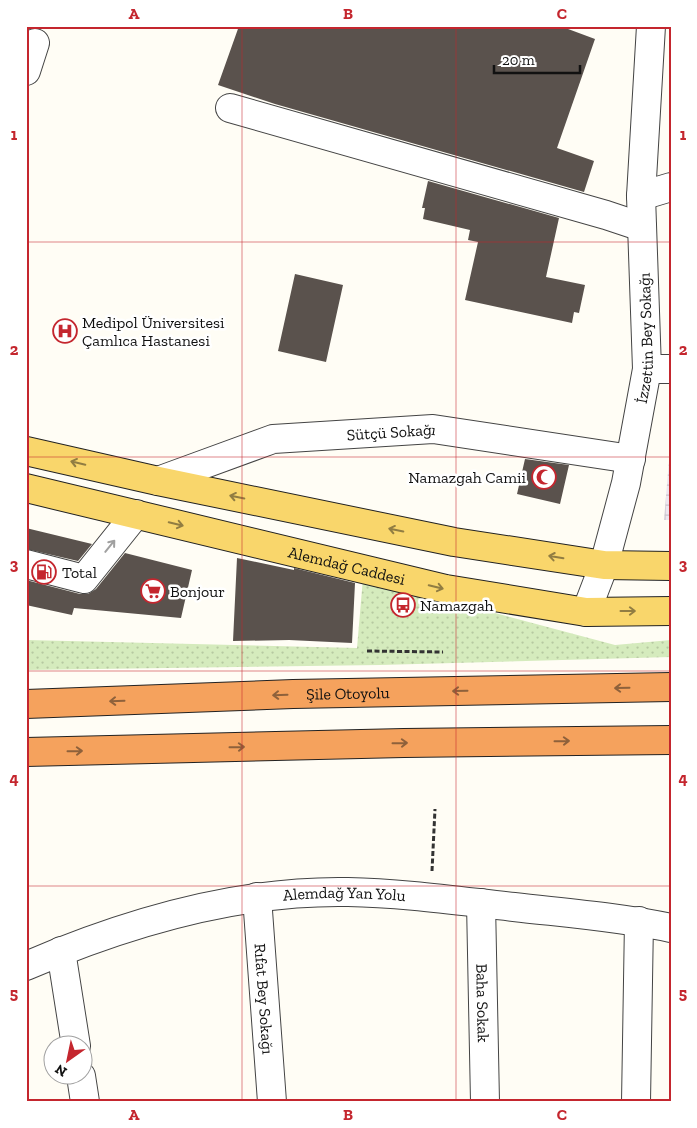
<svg xmlns="http://www.w3.org/2000/svg" width="697" height="1128" font-family="'Zilla Slab',serif">
<style>
.industrial{fill:url(#industrial-grid)}
.grass{fill:url(#grass-dots)}
.building{fill:#5a524d}
.lines{fill:none;stroke-linecap:round;stroke-linejoin:round}
.minor-casing{stroke:#444;stroke-width:30}
.major-casing{stroke:#222;stroke-width:30}
.highway-casing{stroke:#222;stroke-width:30}
.path{stroke:#333;stroke-width:3;stroke-dasharray:5 2.5;stroke-linecap:butt}
.minor{stroke:#fff;stroke-width:28}
.major{stroke:#f9d66b;stroke-width:28}
.highway{stroke:#f5a25d;stroke-width:28}
.oneway{stroke:#917d42}
.oneway2{stroke:#a0a0a0}
.oneway3{stroke:#8e613b}
.grid{fill:none;stroke:#c4262e;stroke-width:1;stroke-opacity:0.55}
.labels{text-anchor:middle;stroke-width:5;stroke-linejoin:round;paint-order:stroke}
.poi-label{font-size:16px;fill:#111;stroke:#fff;text-anchor:start}
.street-label{font-size:16px;fill:#111;stroke:#fff}
.neatline{fill:none;stroke:#c4262e;stroke-width:2}
.grid-label{font-size:16px;text-anchor:middle;font-weight:bold;fill:#c4262e}
</style>
<defs>
<pattern id="industrial-grid" width="8" height="8" patternUnits="userSpaceOnUse" patternTransform="scale(1.25)"><rect width="8" height="8" fill="#eee6ef"/><path d="M0 4h8M4 0v8" fill="none" stroke="#cbc4cc"/></pattern>
<pattern id="grass-dots" width="8" height="8" patternUnits="userSpaceOnUse" patternTransform="scale(1.25)"><rect width="8" height="8" fill="#d5ebbd"/><path d="M2 2h.1M6 6h.1" fill="none" stroke="#b6c8a1" stroke-width="1.8" stroke-linecap="round"/></pattern>
</defs>
<rect width="100%" height="100%" fill="#fffdf5"/>
<path class="industrial" d="M 671,436 L 671,520 L 664,520 Z"/>
<path class="grass" d="M 363,578 L 615,645 L 671,640 L 671,657 L 380,665 L 26,670 L 26,640 L 357,648 Z"/>
<path class="building" d="M 239,26 L 560,26 L 595,39 L 557,148 L 594,161 L 584,192 L 275,104 L 218,85 Z
M 428,181 L 559,218 L 546,277 L 585,285 L 579,313 L 574,312 L 572,323 L 465,300 L 478,242 L 468,240 L 470,230 L 423,219 L 425,208 L 422,208 Z
M 295,274 L 343,285 L 326,362 L 278,351 Z
M 525,459 L 569,465 L 560,504 L 517,494 Z
M 26,528 L 92,544 L 78,561 L 26,549 Z
M 125,553 L 192,570 L 181,618 L 74,608 L 72,615 L 26,605 L 26,580 L 80,594 L 88,594 L 96,589 Z
M 237,558 L 294,570 L 294,568 L 355,583 L 352,643 L 289,640 L 233,641 Z"/>
<g class="lines">
<g class="minor-casing">
<g id="minor">
<path d="M 26,71 L 35,43"/>
<path d="M 230,108 L 606,215 L 642,227"/>
<path d="M 641,196 L 671,187"/>
<path d="M 647,369 L 671,369"/>
<path id="s1" d="M 158,481 L 273,439 L 433,429 L 631,459"/>
<path d="M 26,564 L 84,579 L 136,514"/>
<path id="s2" d="M 586,612 L 604,565 L 626,483 L 647,369 L 641,196 L 651,26"/>
<path id="s3" d="M 257,897 L 272,1102"/>
<path id="s4" d="M 481,903 L 485,1102"/>
<path d="M 61,951 L 76,1046"/>
<path id="s5" d="M 26,966 C 126,923 239,890 348,892 C 403,893 459,901 514,907 C 566,913 619,917 671,928"/>
<path d="M 81,1076 L 85,1102"/>
<path d="M 636,1102 L 639,921"/>
</g>
</g>
<g class="major-casing">
<g id="major">
<path d="M 26,451 L 158,481 L 454,542 L 604,565 L 671,566"/>
<path id="s6" d="M 26,488 L 446,589 L 586,612 L 671,611"/>
</g>
</g>
<g class="highway-casing">
<g id="highway">
<path id="s7" d="M 26,704 L 293,694 L 671,687"/>
<path d="M 26,752 L 404,743 L 671,740"/>
</g>
</g>
<path class="path" d="M 367,651 L 443,652
M 432,871 L 435,809"/>
<use href="#minor" class="minor"/>
<use href="#major" class="major"/>
<use href="#highway" class="highway"/>
</g>
<defs><path id="oneway-shaft" d="M-6 0H5M1.5-3L5.5 0L1.5 3" fill="none" stroke-width="1.6" stroke-linecap="round" stroke-linejoin="round" transform="scale(1.25)"/></defs>
<g class="oneway">
<use href="#oneway-shaft" transform="translate(78 463) rotate(-167)"/>
<use href="#oneway-shaft" transform="translate(237 497) rotate(-168)"/>
<use href="#oneway-shaft" transform="translate(176 524) rotate(14)"/>
<use href="#oneway-shaft" transform="translate(396 530) rotate(-168)"/>
<use href="#oneway-shaft" transform="translate(556 557) rotate(-171)"/>
<use href="#oneway-shaft" transform="translate(436 587) rotate(14)"/>
<use href="#oneway-shaft" transform="translate(628 611)"/>
</g>
<use class="oneway2" href="#oneway-shaft" transform="translate(110 546) rotate(-51)"/>
<g class="oneway3">
<use href="#oneway-shaft" transform="translate(622 688) rotate(179)"/>
<use href="#oneway-shaft" transform="translate(460 691) rotate(179)"/>
<use href="#oneway-shaft" transform="translate(280 695) rotate(178)"/>
<use href="#oneway-shaft" transform="translate(117 701) rotate(178)"/>
<use href="#oneway-shaft" transform="translate(562 741) rotate(-1)"/>
<use href="#oneway-shaft" transform="translate(400 743) rotate(-1)"/>
<use href="#oneway-shaft" transform="translate(237 747) rotate(-1)"/>
<use href="#oneway-shaft" transform="translate(75 751) rotate(-1)"/>
</g>
<path class="grid" d="M 242,26 L 242,1102M 456,26 L 456,1102M 26,242 L 671,242M 26,457 L 671,457M 26,671 L 671,671M 26,886 L 671,886"/>
<defs>
<g id="hospital-ring" transform="scale(1.25)"><circle r="9.5" fill="#fff" stroke="#c4262e" stroke-width="1.5"/><path d="M-5-5h3v3.5h4V-5h3V5h-3V1.5h-4V5h-3Z" fill="#c4262e"/></g>
<g id="mosque-ring" transform="scale(1.25)"><circle r="9.5" fill="#fff" stroke="#c4262e" stroke-width="1.5"/><path d="M3.5-4.9A6 6 0 1 0 3.5 4.9A5 5 0 1 1 3.5-4.9Z" fill="#c4262e"/></g>
<g id="fuel-ring" transform="scale(1.25)"><circle r="9.5" fill="#fff" stroke="#c4262e" stroke-width="1.5"/><path d="M-5.5-6h7V0h2V4h1.3V-2.5L3-4.5l.8-.8L6-3V5H2.5V1h-1V6h-7ZM-4.2-4.7v3.2H.2V-4.7Z" fill="#c4262e"/></g>
<g id="supermarket-ring" transform="scale(1.25)"><circle r="9.5" fill="#fff" stroke="#c4262e" stroke-width="1.5"/><path d="M-6-5.5h2.5l.6 2H6L4.5 2H-2.5L-4.4-4H-6ZM-1.5 3.2a1.3 1.3 0 1 0 .1 0ZM3 3.2a1.3 1.3 0 1 0 .1 0Z" fill="#c4262e"/></g>
<g id="bus-ring" transform="scale(1.25)"><circle r="9.5" fill="#fff" stroke="#c4262e" stroke-width="1.5"/><path d="M-5-6H5V4H4V6H2V4H-2V6H-4V4H-5ZM-3.5-4V0h7V-4ZM-3.5 1.2v1.5H-2V1.2ZM2 1.2v1.5H3.5V1.2Z" fill="#c4262e"/></g>
</defs>
<g fill-rule="evenodd">
<use href="#hospital-ring" x="65" y="331"/>
<use href="#mosque-ring" x="544" y="477"/>
<use href="#fuel-ring" x="44" y="572"/>
<use href="#supermarket-ring" x="153" y="591"/>
<use href="#bus-ring" x="403" y="605"/>
</g>
<g class="labels">
<g class="poi-label">
<text x="82" y="328">Medipol Üniversitesi<tspan x="82" dy="18">Çamlıca Hastanesi</tspan></text>
<text x="526" y="483" text-anchor="end">Namazgah Camii</text>
<text x="62" y="578">Total</text>
<text x="170" y="597">Bonjour</text>
<text x="420" y="611">Namazgah</text>
</g>
<g class="street-label">
<text dy="6" stroke="none"><textPath href="#s2" startOffset="282">İzzettin Bey Sokağı</textPath></text>
<text dy="6" stroke="none"><textPath href="#s1" startOffset="241">Sütçü Sokağı</textPath></text>
<text dy="6" stroke="none"><textPath href="#s6" startOffset="330">Alemdağ Caddesi</textPath></text>
<text dy="6" stroke="none"><textPath href="#s7" startOffset="322">Şile Otoyolu</textPath></text>
<text dy="6" stroke="none"><textPath href="#s5" startOffset="329">Alemdağ Yan Yolu</textPath></text>
<text dy="6" stroke="none"><textPath href="#s3" startOffset="102">Rıfat Bey Sokağı</textPath></text>
<text dy="6" stroke="none"><textPath href="#s4" startOffset="100">Baha Sokak</textPath></text>
</g>
</g>
<rect width="697" height="1128" fill="none" stroke="#ffffff" stroke-width="55"/>
<g transform="translate(68 1060) rotate(213)"><circle r="24" fill="#ffffff" stroke="#a0a0a0"/>
<path d="M0-4L9 19L0 12L-9 19Z" fill="#c4262e"/>
<text y="-8" font-size="14" font-weight="bold" text-anchor="middle" fill="#111111">N</text>
</g>
<path d="M494 65v8h86v-8" fill="none" stroke="#111111" stroke-width="2.5"/>
<text x="502" y="65" font-size="15" fill="#111111" stroke="#ffffff" stroke-width="4" paint-order="stroke">20 m</text>
<rect x="28" y="28" width="642" height="1072" class="neatline"/>
<g class="grid-label">
<text x="134" y="19">A</text>
<text x="348" y="19">B</text>
<text x="562" y="19">C</text>
<text x="14" y="140">1</text>
<text x="683" y="140">1</text>
<text x="14" y="355">2</text>
<text x="683" y="355">2</text>
<text x="14" y="570">3</text>
<text x="683" y="570">3</text>
<text x="14" y="784">4</text>
<text x="683" y="784">4</text>
<text x="14" y="999">5</text>
<text x="683" y="999">5</text>
<text x="134" y="1120">A</text>
<text x="348" y="1120">B</text>
<text x="562" y="1120">C</text>
</g>
</svg>
